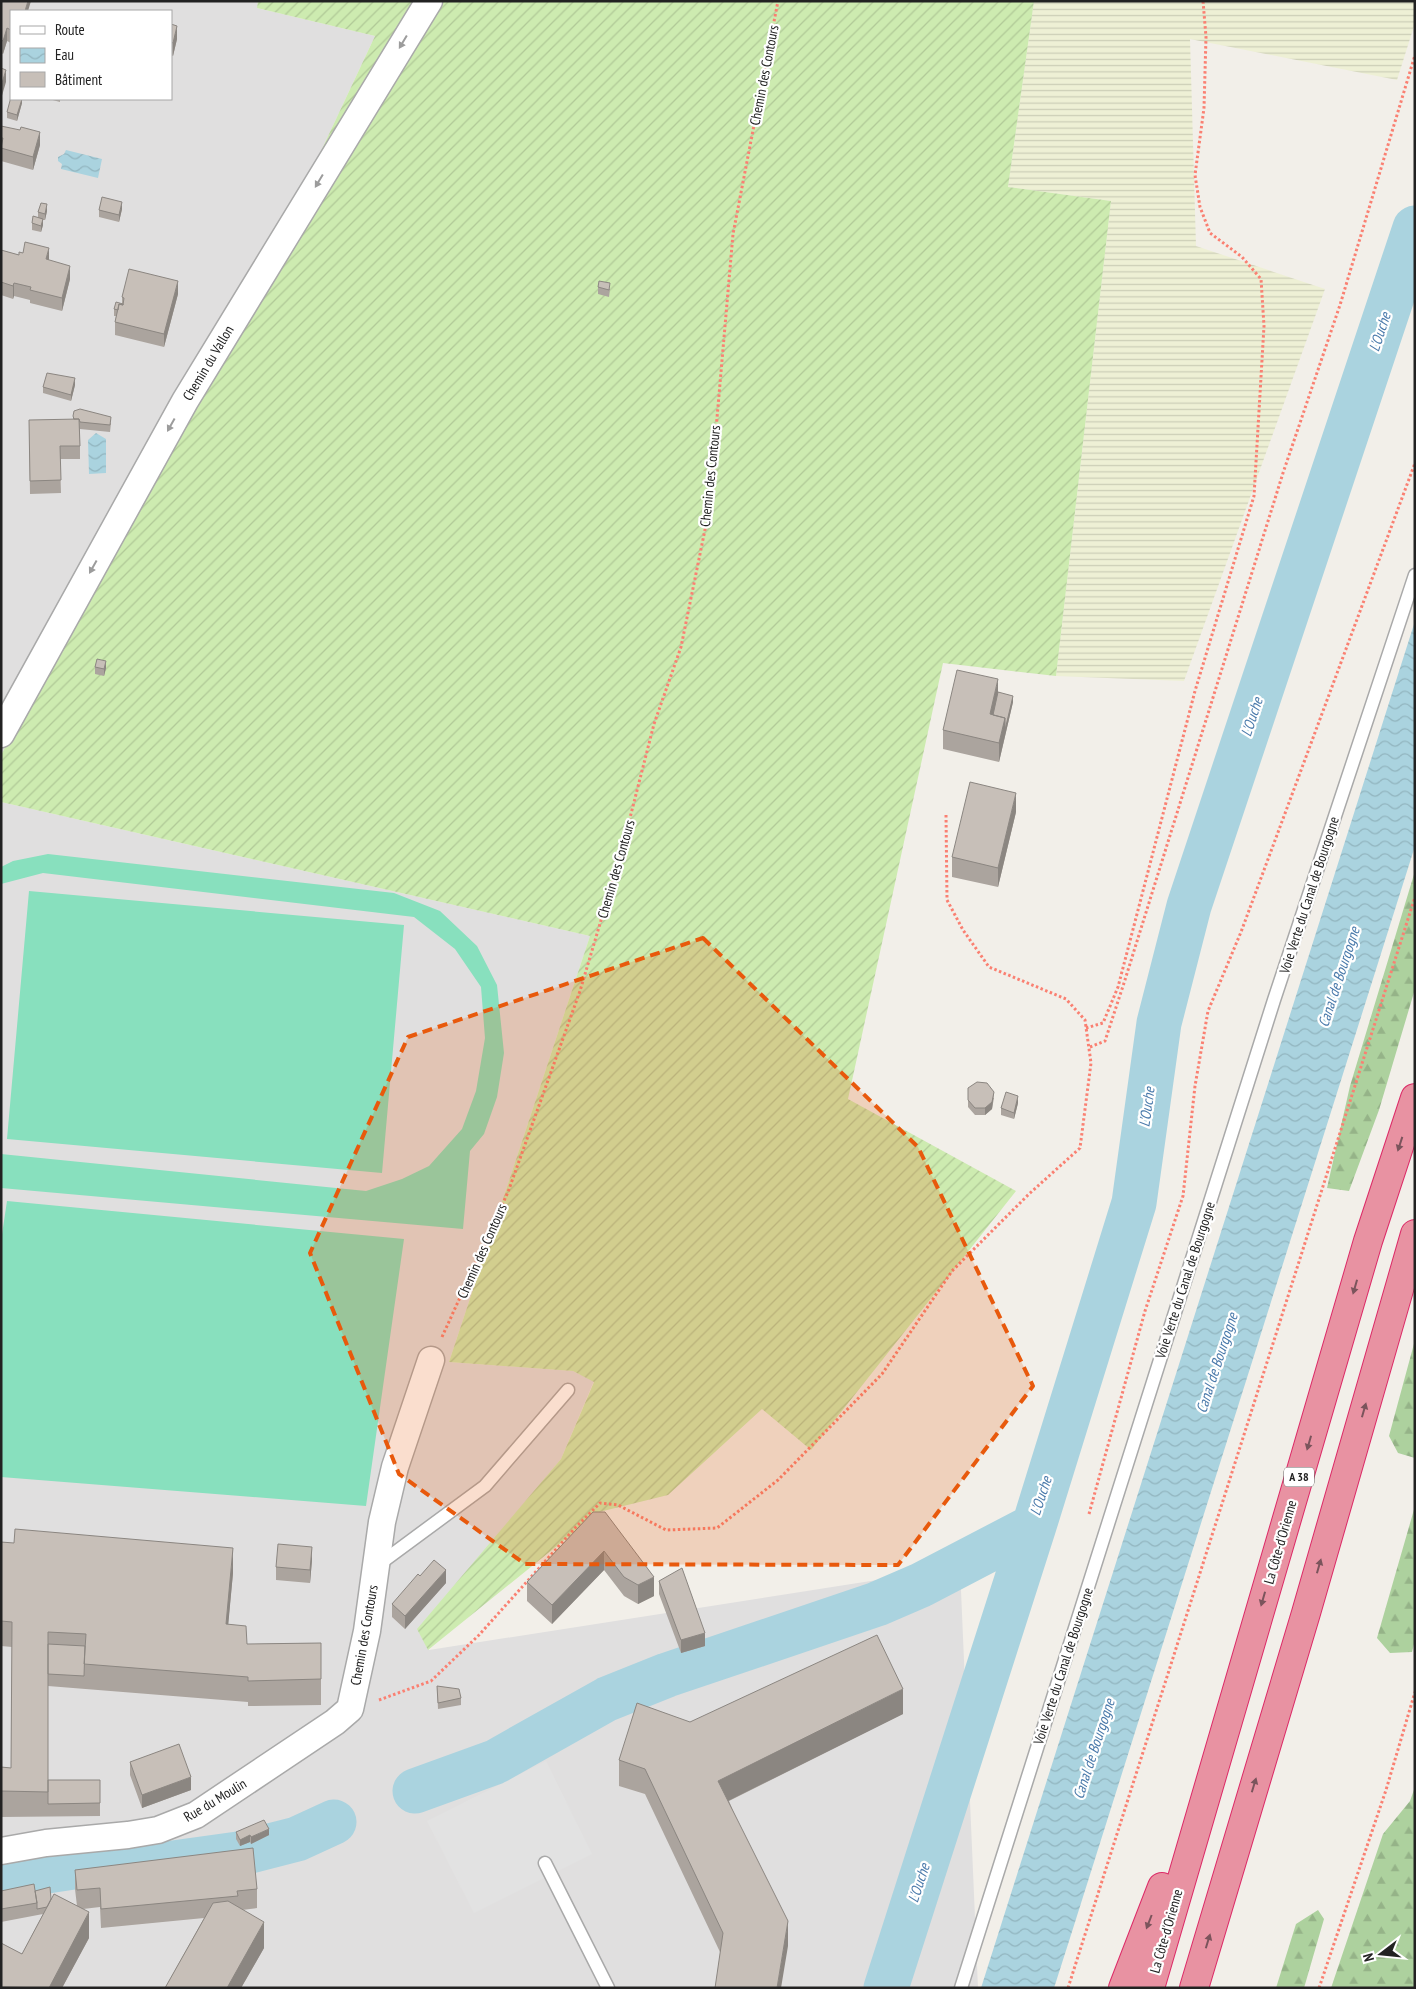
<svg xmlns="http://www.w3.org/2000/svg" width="1416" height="1989" font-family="'PT Sans Narrow',sans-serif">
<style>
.residential{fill:#e0dfdf;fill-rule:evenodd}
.farmland{fill:url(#farmland-rules)}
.forest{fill:url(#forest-firs)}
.garden{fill:url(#garden-furrows)}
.pitch{fill:#88e0be}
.parking{fill:#e2e2e2}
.water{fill:url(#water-waves)}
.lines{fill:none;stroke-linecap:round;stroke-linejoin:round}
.river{stroke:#aad3df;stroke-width:45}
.lane-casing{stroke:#a9a9a9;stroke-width:15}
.street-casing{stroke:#a9a9a9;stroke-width:29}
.highway-casing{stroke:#dc2a67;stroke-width:30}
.path{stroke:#fa8072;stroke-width:3;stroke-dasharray:2.5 2.5;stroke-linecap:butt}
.lane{stroke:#fff;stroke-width:12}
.street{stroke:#fff;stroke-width:26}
.highway{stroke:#e892a2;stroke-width:28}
.wall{fill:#aba49e}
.shaded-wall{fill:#8b8681}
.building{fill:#c7bfb8;stroke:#8b8681}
.oneway{fill:#9c9c9c}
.oneway2{fill:#7b545c}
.marked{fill:#e8590c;fill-opacity:0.2;stroke:#e8590c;stroke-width:4;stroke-dasharray:10 6;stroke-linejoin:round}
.labels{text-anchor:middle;stroke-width:4.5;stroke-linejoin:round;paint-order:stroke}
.shield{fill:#fff;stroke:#646464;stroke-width:1}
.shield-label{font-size:12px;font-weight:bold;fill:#222}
.street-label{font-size:14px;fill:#222;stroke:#fff}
.water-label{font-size:15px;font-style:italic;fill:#4a7aab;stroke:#fff}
</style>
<defs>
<pattern id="farmland-rules" width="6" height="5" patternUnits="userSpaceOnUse" patternTransform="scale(1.25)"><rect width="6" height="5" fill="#eef0d5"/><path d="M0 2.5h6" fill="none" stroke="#ccceb7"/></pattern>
<pattern id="forest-firs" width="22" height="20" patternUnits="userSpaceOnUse" patternTransform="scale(1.25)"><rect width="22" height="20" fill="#add19e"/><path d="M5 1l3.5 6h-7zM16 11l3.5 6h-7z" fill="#95b388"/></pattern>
<pattern id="garden-furrows" width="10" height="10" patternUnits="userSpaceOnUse" patternTransform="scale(1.25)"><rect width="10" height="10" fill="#cdebb0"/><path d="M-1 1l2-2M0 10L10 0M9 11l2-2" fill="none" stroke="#b0c997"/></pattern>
<pattern id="water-waves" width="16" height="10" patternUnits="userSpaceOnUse" patternTransform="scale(1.25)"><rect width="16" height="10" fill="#aad3df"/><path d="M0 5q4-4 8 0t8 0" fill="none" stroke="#92b5bf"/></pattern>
</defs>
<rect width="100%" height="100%" fill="#f2efe9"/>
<path class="residential" d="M 1,1 L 258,1 L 257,8 L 375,36 L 276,247 L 1,755 ZM 11,11 L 171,11 L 171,99 L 11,99 Z
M 1,802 L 590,936 L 449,1362 L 573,1371 L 594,1381 L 561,1459 L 418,1630 L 429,1650 L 960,1567 L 978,1988 L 1,1988 Z"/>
<path class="farmland" d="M 1034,1 L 1415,1 L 1415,23 L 1397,80 L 1190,39 L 1196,246 L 1325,289 L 1184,681 L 1056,676 L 1111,201 L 1008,187 Z"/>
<path class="forest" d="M 1415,871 L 1415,989 L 1379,1110 L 1349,1191 L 1327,1188 L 1350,1086 Z
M 1415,1340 L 1415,1458 L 1398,1453 L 1389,1436 Z
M 1415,1506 L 1415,1640 L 1412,1652 L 1390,1653 L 1377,1638 Z
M 1415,1787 L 1415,1988 L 1331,1988 L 1383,1834 L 1410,1801 Z
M 1318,1910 L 1324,1919 L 1304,1988 L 1276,1988 L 1296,1924 Z"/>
<path class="garden" d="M 258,1 L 1034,1 L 1008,187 L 1111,201 L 1056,676 L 943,663 L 848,1099 L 1016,1191 L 811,1450 L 762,1409 L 668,1495 L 599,1512 L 428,1650 L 417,1629 L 561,1459 L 594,1382 L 573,1371 L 449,1362 L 590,936 L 1,802 L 1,755 L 276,247 L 375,36 L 257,8 Z"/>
<path class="pitch" d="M 48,854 L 394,893 L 440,911 L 477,946 L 497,985 L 504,1053 L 497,1097 L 484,1134 L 470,1151 L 463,1229 L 1,1188 L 1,1154 L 366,1191 L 402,1179 L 429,1166 L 462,1129 L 476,1091 L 485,1038 L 481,987 L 455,949 L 414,917 L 43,873 L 1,884 L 1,867 L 13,861 Z
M 29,891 L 404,925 L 382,1173 L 7,1139 Z
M 7,1201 L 404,1239 L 366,1506 L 1,1477 L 1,1241 Z"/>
<path class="parking" d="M 546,1761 L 592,1854 L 474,1913 L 427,1821 Z"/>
<path class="water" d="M 66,150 L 102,159 L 98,178 L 61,169 L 62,164 L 58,161 L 58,157 L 64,154 Z
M 96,433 L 106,439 L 106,473 L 89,474 L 88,440 Z
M 1415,621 L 1415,846 L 1070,1938 L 1054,1988 L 981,1988 Z"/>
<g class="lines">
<path class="river" d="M 415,1791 L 495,1762 L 607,1699 L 667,1675 L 877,1604 L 921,1585 L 1034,1526
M 1,1878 L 80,1866 L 166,1864 L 238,1854 L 297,1839 L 334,1822
M 886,1988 L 1034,1526 L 1134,1203 L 1159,1023 L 1189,906 L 1415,228"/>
<g class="lane-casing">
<path id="lane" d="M 378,1565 L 485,1486 L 568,1390
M 545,1863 L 608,1988
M 961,1988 L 1274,1000 L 1415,575"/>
</g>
<g class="street-casing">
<path id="street" d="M 1,734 L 185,401 L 429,1
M 1,1851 L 46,1843 L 128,1835 L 158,1830 L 196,1815 L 335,1722 L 350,1709 L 367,1631 L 382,1522 L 395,1467 L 431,1360"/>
</g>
<g class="highway-casing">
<path id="highway" d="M 1123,1988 L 1162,1887
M 1150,1988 L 1368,1241 L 1415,1098
M 1194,1988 L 1306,1613 L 1415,1234"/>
</g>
<path class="path" d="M 1086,1028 L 1103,1023 L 1118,987 L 1195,691 L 1254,496 L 1264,326 L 1261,279 L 1242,257 L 1210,233 L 1200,207 L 1195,175 L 1204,108 L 1206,37 L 1203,1
M 1090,1047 L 1105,1041 L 1124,983 L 1283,473 L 1340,305 L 1415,55
M 442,1337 L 508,1192 L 580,991 L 621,853 L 654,724 L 681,647 L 709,510 L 733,234 L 778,1
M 1089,1514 L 1145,1311 L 1183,1196 L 1195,1086 L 1208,1011 L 1241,932 L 1415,463
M 379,1700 L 431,1681 L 479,1635 L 575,1528 L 600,1503 L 618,1505 L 666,1530 L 717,1528 L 778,1480 L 882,1374 L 952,1271 L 1029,1194 L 1080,1148 L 1091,1063 L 1085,1020 L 1066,999 L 989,967 L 963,930 L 947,900 L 946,814
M 1068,1988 L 1415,897
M 1319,1988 L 1386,1790 L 1415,1692"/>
<use href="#lane" class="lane"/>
<use href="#street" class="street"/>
<use href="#highway" class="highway"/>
</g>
<path class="wall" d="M 1,1 L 11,11 L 11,43 L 7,41 L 3,54 L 1,53 Z
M 171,24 L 177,39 L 173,56 L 171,55 Z
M 22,99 L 22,103 L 17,121 L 7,118 L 7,112 Z
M 49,99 L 60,99 L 60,102 Z
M 1,126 L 40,145 L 33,170 L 1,161 Z
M 122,209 L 119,222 L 99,217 L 99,210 Z
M 47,211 L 45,220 L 43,220 L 43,225 L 41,232 L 32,230 L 32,223 L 38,217 L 38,212 Z
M 1,250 L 19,255 L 70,279 L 62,311 L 30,303 L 30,300 L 14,296 L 13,299 L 1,295 Z
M 598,287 L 610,289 L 609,297 L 598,294 Z
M 178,294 L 164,347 L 115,335 L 115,322 L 116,316 L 114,316 L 114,309 L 122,303 L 122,297 Z
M 75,385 L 71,401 L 43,393 L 43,387 Z
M 73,416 L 111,423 L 110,432 L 80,429 L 80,459 L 60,459 L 61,493 L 30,494 L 29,420 L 73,420 Z
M 95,667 L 106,668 L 104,676 L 95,674 Z
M 998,692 L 1013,702 L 999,762 L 943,749 L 943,730 Z
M 1016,812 L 998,887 L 952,877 L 952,857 Z
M 968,1088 L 994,1098 L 992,1109 L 985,1115 L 975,1115 L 968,1107 Z
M 1018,1103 L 1014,1119 L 1001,1115 L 1001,1108 Z
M 593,1512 L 654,1596 L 638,1604 L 624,1596 L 604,1570 L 552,1624 L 527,1601 L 527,1582 Z
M 1,1542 L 233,1573 L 228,1624 L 247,1644 L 321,1643 L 321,1705 L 248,1706 L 248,1702 L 48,1686 L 48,1792 L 100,1780 L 100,1816 L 1,1817 L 1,1767 L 11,1768 L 12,1647 L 1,1646 Z
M 312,1560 L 310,1583 L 276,1580 L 276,1567 Z
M 420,1576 L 446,1583 L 405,1629 L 392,1617 L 392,1604 Z
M 659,1581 L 705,1646 L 681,1653 L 659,1594 Z
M 437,1686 L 461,1698 L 461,1705 L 438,1709 Z
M 903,1714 L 729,1801 L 788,1946 L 720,1952 L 645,1794 L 619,1786 L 619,1760 L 690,1722 Z
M 130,1762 L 191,1790 L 142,1808 L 130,1775 Z
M 236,1832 L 269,1835 L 251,1844 L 250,1842 L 240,1846 L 236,1839 Z
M 75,1870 L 257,1889 L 257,1908 L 242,1910 L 264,1948 L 241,1988 L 165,1988 L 204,1918 L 101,1928 L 100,1907 L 83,1909 L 89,1938 L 62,1988 L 1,1988 L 1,1943 L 22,1954 L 43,1914 L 1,1922 L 1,1891 L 35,1891 L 51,1899 L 77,1906 L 75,1889 Z"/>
<path class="shaded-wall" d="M 28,1 L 31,1 L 28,11 L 25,11 Z
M 177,26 L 177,39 L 173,56 L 173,43 Z
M 7,28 L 7,41 L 3,54 L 3,41 Z
M 6,70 L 6,82 L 1,99 L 1,86 Z
M 22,99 L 22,103 L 17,121 L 17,115 Z
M 40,132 L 40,145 L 33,170 L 33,157 Z
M 122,202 L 122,209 L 119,222 L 119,215 Z
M 47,204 L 47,211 L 45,220 L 45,214 Z
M 43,219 L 43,225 L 41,232 L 41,226 Z
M 49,248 L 49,261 L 46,259 Z
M 70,266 L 70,279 L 62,311 L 62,298 Z
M 178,281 L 178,294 L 164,347 L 164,334 Z
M 14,283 L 14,296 L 13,299 L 13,286 Z
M 75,378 L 75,385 L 71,401 L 71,395 Z
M 106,661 L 106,668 L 104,676 L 104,669 Z
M 998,679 L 998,699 L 992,727 L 990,714 Z
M 1013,696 L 1013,702 L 999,762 L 999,743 L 1005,718 Z
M 1016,793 L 1016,812 L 998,887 L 998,868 Z
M 994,1092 L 992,1109 L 985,1115 L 985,1108 Z
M 1018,1096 L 1018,1103 L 1014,1119 L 1014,1113 Z
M 312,1547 L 312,1560 L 310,1583 L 310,1570 Z
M 233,1548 L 233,1573 L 226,1649 L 226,1624 Z
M 604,1551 L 604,1570 L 552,1624 L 552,1605 Z
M 446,1570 L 446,1583 L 405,1629 L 405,1616 Z
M 654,1577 L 654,1596 L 638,1604 L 638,1585 Z
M 705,1633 L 705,1646 L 681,1653 L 681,1640 Z
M 903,1689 L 903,1714 L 718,1806 L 718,1781 Z
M 191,1777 L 191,1790 L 142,1808 L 142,1795 Z
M 269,1829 L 269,1835 L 251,1844 L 251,1837 Z
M 250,1835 L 250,1842 L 240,1846 L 240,1840 Z
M 89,1912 L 89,1938 L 62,1988 L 49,1988 Z
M 788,1921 L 788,1946 L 781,1988 L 777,1988 Z
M 264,1922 L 264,1948 L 241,1988 L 227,1988 Z"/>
<path class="building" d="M 1,1 L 28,1 L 25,11 L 11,11 L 11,30 L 7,28 L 3,41 L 1,40 Z
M 171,24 L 177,26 L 173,43 L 171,42 Z
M 1,68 L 6,70 L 1,86 Z
M 11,97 L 11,99 L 22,99 L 17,115 L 7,112 Z
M 1,126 L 20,130 L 21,127 L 40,132 L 33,157 L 1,148 L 3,138 L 1,138 Z
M 102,197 L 122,202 L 119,215 L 99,210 Z
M 41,203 L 47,204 L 45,214 L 38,212 Z
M 33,216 L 43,219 L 41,226 L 32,223 Z
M 25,242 L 49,248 L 46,259 L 70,266 L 62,298 L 30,290 L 31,287 L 14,283 L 13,286 L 1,282 L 1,250 L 19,255 L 19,252 L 23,253 Z
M 129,269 L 178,281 L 164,334 L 115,322 L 119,304 L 123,305 L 124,298 L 122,297 Z
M 599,281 L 610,283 L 609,290 L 598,287 Z
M 116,302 L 123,304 L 123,305 L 119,304 L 118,310 L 114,309 Z
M 47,373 L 75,378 L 71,395 L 43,387 Z
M 80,409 L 111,417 L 110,425 L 80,422 L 79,419 L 74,419 L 73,416 L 74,411 Z
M 79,419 L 80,446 L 60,446 L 61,480 L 30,481 L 29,420 Z
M 97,659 L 106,661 L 104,669 L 95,667 Z
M 957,670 L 998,679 L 990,714 L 1005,718 L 999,743 L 943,730 Z
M 998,692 L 1013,696 L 1005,730 L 1005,718 L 993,715 Z
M 970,782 L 1016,793 L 998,868 L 952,857 Z
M 977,1082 L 987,1083 L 994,1092 L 992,1102 L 985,1108 L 975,1108 L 968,1100 L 968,1088 Z
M 1006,1092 L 1018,1096 L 1014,1113 L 1001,1108 Z
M 593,1512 L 605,1512 L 654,1577 L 638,1585 L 624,1577 L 604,1551 L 552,1605 L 527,1582 Z
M 15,1529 L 233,1548 L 226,1624 L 246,1626 L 247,1644 L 321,1643 L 321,1679 L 248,1681 L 248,1677 L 84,1664 L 86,1634 L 48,1632 L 48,1792 L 1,1791 L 1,1767 L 11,1768 L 12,1622 L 1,1621 L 1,1542 L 14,1543 Z
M 278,1544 L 312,1547 L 310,1570 L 276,1567 Z
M 434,1560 L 446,1570 L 405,1616 L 392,1604 L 418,1574 L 420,1576 Z
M 682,1568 L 705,1633 L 681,1640 L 659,1581 Z
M 877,1635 L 903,1689 L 718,1781 L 788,1921 L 777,1988 L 715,1988 L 723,1933 L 645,1769 L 619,1760 L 637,1703 L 690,1722 Z
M 48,1644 L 85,1646 L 84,1676 L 48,1674 Z
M 437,1686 L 459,1689 L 461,1698 L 438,1703 Z
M 179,1744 L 191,1777 L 142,1795 L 130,1762 Z
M 48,1780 L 100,1780 L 100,1803 L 48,1804 Z
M 264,1820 L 269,1829 L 251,1837 L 250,1835 L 240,1840 L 236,1832 Z
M 253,1848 L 257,1889 L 237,1891 L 238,1896 L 101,1909 L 100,1888 L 77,1890 L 75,1870 Z
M 34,1884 L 37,1903 L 1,1909 L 1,1891 Z
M 50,1887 L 51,1899 L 47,1907 L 37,1909 L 37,1903 L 35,1891 Z
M 54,1894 L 89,1912 L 49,1988 L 1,1987 L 1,1943 L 22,1954 Z
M 228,1901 L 264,1922 L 227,1988 L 165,1988 L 213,1903 Z"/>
<defs><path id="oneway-solid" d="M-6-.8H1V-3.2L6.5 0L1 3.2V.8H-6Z" transform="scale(1.25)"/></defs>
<g class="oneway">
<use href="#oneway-solid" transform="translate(403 42) rotate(121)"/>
<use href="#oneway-solid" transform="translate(319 181) rotate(121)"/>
<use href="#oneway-solid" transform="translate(171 425) rotate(119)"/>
<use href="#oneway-solid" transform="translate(93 567) rotate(119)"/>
</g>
<g class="oneway2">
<use href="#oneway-solid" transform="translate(1400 1144) rotate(108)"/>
<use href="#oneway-solid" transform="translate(1355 1287) rotate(106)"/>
<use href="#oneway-solid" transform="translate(1364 1410) rotate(-74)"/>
<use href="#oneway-solid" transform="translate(1309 1443) rotate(106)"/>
<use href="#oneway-solid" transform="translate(1319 1566) rotate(-74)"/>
<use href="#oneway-solid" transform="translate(1263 1599) rotate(106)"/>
<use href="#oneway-solid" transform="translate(1254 1785) rotate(-73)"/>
<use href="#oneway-solid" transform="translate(1149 1922) rotate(111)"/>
<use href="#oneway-solid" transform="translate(1208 1941) rotate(-73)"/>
</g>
<path class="marked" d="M 703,938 L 918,1147 L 1033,1386 L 898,1565 L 525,1564 L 399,1474 L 310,1253 L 408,1037 Z"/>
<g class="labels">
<rect class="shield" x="1284" y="1467.5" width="30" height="19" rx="4"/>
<g class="shield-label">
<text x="1299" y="1481">A 38</text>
</g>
<g class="street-label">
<text transform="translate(764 75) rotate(-79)" y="5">Chemin des Contours</text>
<text transform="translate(208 363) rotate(-59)" y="5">Chemin du Vallon</text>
<text transform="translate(710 476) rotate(-84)" y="5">Chemin des Contours</text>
<text transform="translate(616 869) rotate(-74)" y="5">Chemin des Contours</text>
<text transform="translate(1309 895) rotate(-72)" y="5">Voie Verte du Canal de Bourgogne</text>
<text transform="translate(482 1251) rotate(-66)" y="5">Chemin des Contours</text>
<text transform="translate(1185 1280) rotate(-72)" y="5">Voie Verte du Canal de Bourgogne</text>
<text transform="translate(1280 1542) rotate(-74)" y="5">La Côte-d'Orienne</text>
<text transform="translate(364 1635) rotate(-80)" y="5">Chemin des Contours</text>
<text transform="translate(1063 1666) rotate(-72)" y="5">Voie Verte du Canal de Bourgogne</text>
<text transform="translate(215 1800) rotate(-31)" y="5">Rue du Moulin</text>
<text transform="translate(1166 1931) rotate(-74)" y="5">La Côte-d'Orienne</text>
</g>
<g class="water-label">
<text transform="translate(1380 332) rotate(-72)" y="5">L'Ouche</text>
<text transform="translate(1252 717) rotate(-72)" y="5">L'Ouche</text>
<text transform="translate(1339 977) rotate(-72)" y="5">Canal de Bourgogne</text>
<text transform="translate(1147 1107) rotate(-82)" y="5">L'Ouche</text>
<text transform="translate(1217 1363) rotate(-72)" y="5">Canal de Bourgogne</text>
<text transform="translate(1041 1496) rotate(-72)" y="5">L'Ouche</text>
<text transform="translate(1094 1749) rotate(-72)" y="5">Canal de Bourgogne</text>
<text transform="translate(919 1883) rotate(-72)" y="5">L'Ouche</text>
</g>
</g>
<rect width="1416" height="1989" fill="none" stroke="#222222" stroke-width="5"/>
<rect x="10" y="10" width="162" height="90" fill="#ffffff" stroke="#a7a7a7"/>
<rect x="20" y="26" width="25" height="8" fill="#ffffff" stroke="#a7a7a7"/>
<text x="55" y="35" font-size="15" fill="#222222">Route</text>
<rect x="20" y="48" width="25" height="15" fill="url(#water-waves)" stroke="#a7a7a7"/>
<text x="55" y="60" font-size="15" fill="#222222">Eau</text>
<rect x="20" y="72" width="25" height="15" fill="#c7bfb8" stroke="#a7a7a7"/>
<text x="55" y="85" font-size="15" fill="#222222">Bâtiment</text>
<g transform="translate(1381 1954) rotate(254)" stroke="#ffffff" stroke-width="4" paint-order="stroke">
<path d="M0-4L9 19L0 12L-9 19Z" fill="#222222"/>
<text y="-8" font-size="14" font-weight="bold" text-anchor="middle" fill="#222222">N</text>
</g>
</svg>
